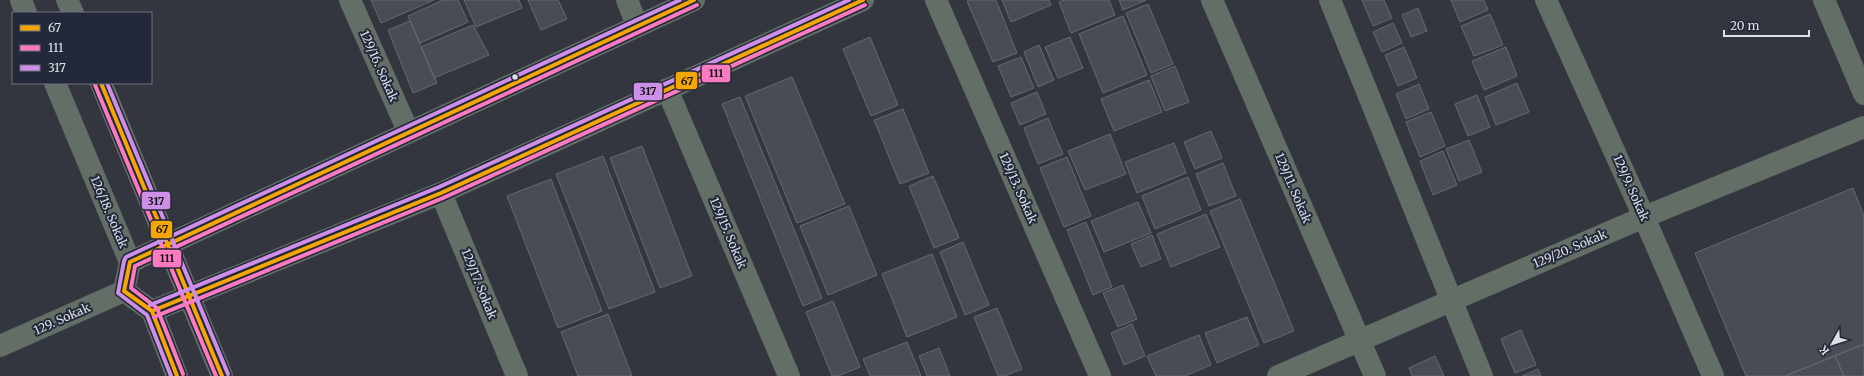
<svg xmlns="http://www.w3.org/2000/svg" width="1864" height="376" font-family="Merriweather,serif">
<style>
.building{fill:#4a4c53;stroke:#666971}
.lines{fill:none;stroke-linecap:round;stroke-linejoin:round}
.minor{stroke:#636e67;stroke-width:22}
.bus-1-casing{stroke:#242939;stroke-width:7}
.bus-2-casing{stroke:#242939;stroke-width:7}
.bus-3-casing{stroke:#242939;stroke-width:7}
.bus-1{stroke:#f7a600;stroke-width:4}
.bus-2{stroke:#fe7ac1;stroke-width:4}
.bus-3{stroke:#ce8fe9;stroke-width:4}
.bus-dot{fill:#dcdfea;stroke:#242939;stroke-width:1.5}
.labels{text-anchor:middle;stroke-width:4;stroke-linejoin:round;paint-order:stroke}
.street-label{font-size:12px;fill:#dcdfea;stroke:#242939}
.line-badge{stroke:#242939;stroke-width:1.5}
.pale-badge-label{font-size:11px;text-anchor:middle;font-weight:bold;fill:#111}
</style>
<rect width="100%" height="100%" fill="#33363f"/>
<path class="building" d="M 371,0 L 434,0 L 381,23 Z
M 443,0 L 458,0 L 468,22 L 420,43 L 408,16 Z
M 464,0 L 519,0 L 522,8 L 476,27 Z
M 528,0 L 558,0 L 567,19 L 541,30 Z
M 971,0 L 996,0 L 1017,53 L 993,62 L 967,1 Z
M 1002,0 L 1049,0 L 1051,5 L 1011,22 Z
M 1064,0 L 1109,0 L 1115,15 L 1071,33 L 1059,2 Z
M 1119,0 L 1146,0 L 1123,10 Z
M 1362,0 L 1384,0 L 1392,18 L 1373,26 Z
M 1451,0 L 1484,0 L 1488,10 L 1460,22 Z
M 1148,4 L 1173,64 L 1151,73 L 1126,13 Z
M 1418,8 L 1427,31 L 1411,37 L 1402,15 Z
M 1490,14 L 1503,45 L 1474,56 L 1461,26 Z
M 1123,16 L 1147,75 L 1103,93 L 1079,34 Z
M 410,21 L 437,83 L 413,93 L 388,30 Z
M 1393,23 L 1402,43 L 1382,52 L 1373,32 Z
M 473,25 L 489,55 L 434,78 L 421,47 Z
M 870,37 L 898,105 L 871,116 L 843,49 Z
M 1070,37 L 1083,68 L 1058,78 L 1045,47 Z
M 1039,45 L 1054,80 L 1038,87 L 1024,52 Z
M 1404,47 L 1417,78 L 1398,86 L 1385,55 Z
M 1506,47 L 1517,76 L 1484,90 L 1472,61 Z
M 1021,57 L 1034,88 L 1011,97 L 998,66 Z
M 1175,66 L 1189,102 L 1165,111 L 1151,76 Z
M 792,77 L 845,204 L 797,223 L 745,96 Z
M 1149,80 L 1162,112 L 1114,131 L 1101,99 Z
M 1517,83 L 1529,112 L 1496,125 L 1485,97 Z
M 1419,84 L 1429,109 L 1406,119 L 1396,94 Z
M 1037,92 L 1046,114 L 1020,125 L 1011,103 Z
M 1477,95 L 1490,127 L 1468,136 L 1455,104 Z
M 740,97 L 822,298 L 803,306 L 722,104 Z
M 903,109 L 929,173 L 900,184 L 874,120 Z
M 1431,112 L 1445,146 L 1420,157 L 1406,122 Z
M 1048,118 L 1063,154 L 1038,164 L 1024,128 Z
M 1211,131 L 1222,158 L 1195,169 L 1184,142 Z
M 1110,134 L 1126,174 L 1085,190 L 1068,151 Z
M 1469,140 L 1482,172 L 1459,181 L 1446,149 Z
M 1174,143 L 1186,173 L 1137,193 L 1125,162 Z
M 642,146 L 692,276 L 660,288 L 610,158 Z
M 1443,151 L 1457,185 L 1433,195 L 1420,161 Z
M 603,156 L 655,292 L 609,309 L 556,174 Z
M 1067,157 L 1091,216 L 1064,227 L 1040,168 Z
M 1223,163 L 1236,196 L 1209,206 L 1196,174 Z
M 933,176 L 959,238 L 934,248 L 909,186 Z
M 1188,177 L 1201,210 L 1155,229 L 1142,196 Z
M 551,179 L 602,311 L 558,328 L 507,196 Z
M 1853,188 L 1864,216 L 1864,344 L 1785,376 L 1746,376 L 1695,253 Z
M 1240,199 L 1294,331 L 1264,343 L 1210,211 Z
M 1138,202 L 1151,233 L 1104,252 L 1091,221 Z
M 849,206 L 877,275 L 828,295 L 800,226 Z
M 1206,214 L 1220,247 L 1171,267 L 1157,234 Z
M 1086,222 L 1112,287 L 1093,295 L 1067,230 Z
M 1152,235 L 1161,259 L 1141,267 L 1131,244 Z
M 963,242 L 989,305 L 965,315 L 940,252 Z
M 932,254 L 957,317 L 907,337 L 882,274 Z
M 1123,285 L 1137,319 L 1118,327 L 1103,293 Z
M 833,301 L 860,367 L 838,376 L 832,376 L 806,312 Z
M 997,308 L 1022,369 L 1004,376 L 998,376 L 974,317 Z
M 608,314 L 632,376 L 578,376 L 561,332 Z
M 1247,317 L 1259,345 L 1217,363 L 1205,333 Z
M 1132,324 L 1145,356 L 1124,365 L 1111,333 Z
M 1521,330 L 1536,365 L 1515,373 L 1501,339 Z
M 1199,335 L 1211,365 L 1185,376 L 1156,376 L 1147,356 Z
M 907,342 L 921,376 L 870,376 L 863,359 Z
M 1864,344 L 1864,376 L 1844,376 L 1835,356 Z
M 939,348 L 950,376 L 927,376 L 919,356 Z
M 1435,356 L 1444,376 L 1412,376 L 1409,368 Z
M 1835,356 L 1844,376 L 1785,376 Z
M 1538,369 L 1541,376 L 1522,376 Z"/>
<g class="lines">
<path class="minor" d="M 21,0 L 26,13
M 67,0 L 73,13
M 350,0 L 408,131
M 627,0 L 637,25
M 936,0 L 1100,376
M 1212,0 L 1375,376
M 1330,0 L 1482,376
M 1546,0 L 1644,217 L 1713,376
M 1824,0 L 1864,94
M 55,83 L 130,262 L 124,291 L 152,311 L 177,376
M 101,83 L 222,376
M 667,89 L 789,376
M 441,193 L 517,376
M 130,262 L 694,0
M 152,311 L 441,193 L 863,0
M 0,346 L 124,291
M 1278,376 L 1644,217 L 1864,127"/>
<g class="bus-1-casing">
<path id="bus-1" d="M 101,83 L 222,376
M 152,311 L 441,193 L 863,0
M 177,376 L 152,311 L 124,291 L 130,262 L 694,0"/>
</g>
<g class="bus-2-casing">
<path id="bus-2" d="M 95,85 L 216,376
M 154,317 L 443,198 L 865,5
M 183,374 L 157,308 L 131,288 L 135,266 L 697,5"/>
</g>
<g class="bus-3-casing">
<path id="bus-3" d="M 107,83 L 228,374
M 150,305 L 439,187 L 849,0
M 171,376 L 147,315 L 118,293 L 124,261 L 126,257 L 680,0"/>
</g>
<use href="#bus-1" class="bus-1"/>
<use href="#bus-2" class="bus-2"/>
<use href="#bus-3" class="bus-3"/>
</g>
<circle class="bus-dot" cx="515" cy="77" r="3.5"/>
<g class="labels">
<g class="street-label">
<text transform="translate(379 66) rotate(66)" y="4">129/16. Sokak</text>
<text transform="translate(1018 188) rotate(66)" y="4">129/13. Sokak</text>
<text transform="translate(1293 188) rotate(67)" y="4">129/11. Sokak</text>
<text transform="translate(1631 188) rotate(66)" y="4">129/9. Sokak</text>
<text transform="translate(109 212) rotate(67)" y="4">126/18. Sokak</text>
<text transform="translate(728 233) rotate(67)" y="4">129/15. Sokak</text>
<text transform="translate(1570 249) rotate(-23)" y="4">129/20. Sokak</text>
<text transform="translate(479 284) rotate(68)" y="4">129/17. Sokak</text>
<text transform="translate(62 319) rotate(-24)" y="4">129. Sokak</text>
</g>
</g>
<g class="line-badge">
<rect x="701" y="64" width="30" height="19" rx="4" fill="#fe7ac1"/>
<rect x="675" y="71" width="23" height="19" rx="4" fill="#f7a600"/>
<rect x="633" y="82" width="30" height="19" rx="4" fill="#ce8fe9"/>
<rect x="141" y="191" width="30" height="19" rx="4" fill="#ce8fe9"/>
<rect x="150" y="220" width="23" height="19" rx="4" fill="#f7a600"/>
<rect x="152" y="249" width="30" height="19" rx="4" fill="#fe7ac1"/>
</g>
<g class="pale-badge-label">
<text x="716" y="77">111</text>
<text x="687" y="85">67</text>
<text x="648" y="95">317</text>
<text x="156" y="205">317</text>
<text x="162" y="233">67</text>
<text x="167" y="262">111</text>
</g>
<rect x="12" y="12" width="140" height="72" fill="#242939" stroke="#6e7280"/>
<rect x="20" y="25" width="20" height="6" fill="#f7a600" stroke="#6e7280"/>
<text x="48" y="32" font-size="12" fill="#dcdfea">67</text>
<rect x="20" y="45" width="20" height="6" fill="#fe7ac1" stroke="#6e7280"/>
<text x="48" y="52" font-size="12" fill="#dcdfea">111</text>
<rect x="20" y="65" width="20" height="6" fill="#ce8fe9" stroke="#6e7280"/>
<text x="48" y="72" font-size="12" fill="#dcdfea">317</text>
<g transform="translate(1832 344) rotate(231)" stroke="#242939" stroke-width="3" paint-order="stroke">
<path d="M0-3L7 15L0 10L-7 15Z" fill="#dcdfea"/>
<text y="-6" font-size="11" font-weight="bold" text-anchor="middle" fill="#dcdfea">K</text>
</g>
<path d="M1724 30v6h85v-6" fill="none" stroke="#dcdfea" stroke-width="2"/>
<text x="1730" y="30" font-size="12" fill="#dcdfea" stroke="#242939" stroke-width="3" paint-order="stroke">20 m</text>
</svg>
